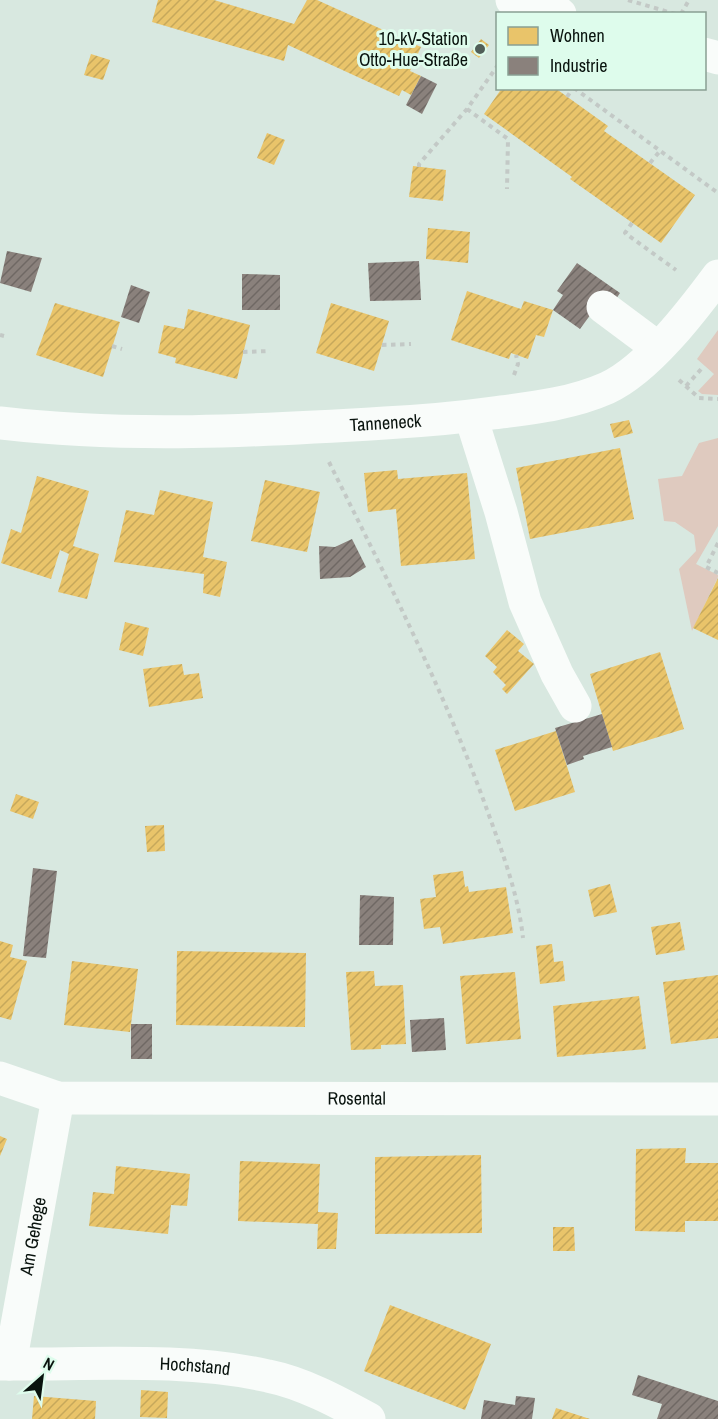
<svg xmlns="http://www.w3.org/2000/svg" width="718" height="1419" font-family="'Archivo Narrow',sans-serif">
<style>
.green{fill:#dfcabf}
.homes{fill:url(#homes-hatch)}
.industry{fill:url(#industry-hatch)}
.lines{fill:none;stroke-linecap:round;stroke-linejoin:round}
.path{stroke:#c3c9c6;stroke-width:4;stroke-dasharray:4.5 4.5;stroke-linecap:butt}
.minor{stroke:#f9fcfa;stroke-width:33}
.poi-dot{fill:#515e58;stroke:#defcec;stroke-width:2}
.labels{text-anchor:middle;stroke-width:6;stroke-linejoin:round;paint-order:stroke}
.poi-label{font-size:18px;fill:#09130e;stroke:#defcec;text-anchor:end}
.street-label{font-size:18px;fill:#09130e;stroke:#defcec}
</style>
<defs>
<pattern id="homes-hatch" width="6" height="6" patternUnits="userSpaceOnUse" patternTransform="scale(1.5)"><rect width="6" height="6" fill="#e9c46a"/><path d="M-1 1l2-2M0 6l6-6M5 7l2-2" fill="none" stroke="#c6a85b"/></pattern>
<pattern id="industry-hatch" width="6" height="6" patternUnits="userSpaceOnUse" patternTransform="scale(1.5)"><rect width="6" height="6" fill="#8a817c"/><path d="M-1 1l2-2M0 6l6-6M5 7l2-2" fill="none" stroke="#6f6864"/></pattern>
</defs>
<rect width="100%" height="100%" fill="#d8e8e0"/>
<path class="green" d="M 718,330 L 718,395 L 702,394 L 698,391 L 714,374 L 697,359 Z
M 718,438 L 718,526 L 696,564 L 718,575 L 718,577 L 692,631 L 679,569 L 696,551 L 694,535 L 675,522 L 664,521 L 658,479 L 682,476 L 699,443 Z"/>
<path class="homes" d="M 158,0 L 214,0 L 294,24 L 307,0 L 317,0 L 421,47 L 410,71 L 421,76 L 411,95 L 402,90 L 399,96 L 288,45 L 284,61 L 152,22 Z
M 481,39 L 489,45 L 479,58 L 471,52 Z
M 91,54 L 110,60 L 103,80 L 84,75 Z
M 502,88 L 555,88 L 608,126 L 604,131 L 695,195 L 661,243 L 570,179 L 572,177 L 484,114 Z
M 267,133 L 285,140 L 274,165 L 257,158 Z
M 413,166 L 446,170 L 443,201 L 409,197 Z
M 428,228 L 470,232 L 468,263 L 426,259 Z
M 467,291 L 521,309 L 524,301 L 553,310 L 544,337 L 536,335 L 528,359 L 511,353 L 509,359 L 451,340 Z
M 55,303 L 120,322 L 103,377 L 36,355 Z
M 331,303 L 389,321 L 374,371 L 316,353 Z
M 188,309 L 250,325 L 237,379 L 175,363 L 176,358 L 158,353 L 164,325 L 184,329 Z
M 629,420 L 633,433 L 614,438 L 610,424 Z
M 620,448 L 634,519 L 530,539 L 516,468 Z
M 397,470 L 398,479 L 467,473 L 475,559 L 401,566 L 396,509 L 368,512 L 364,473 Z
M 37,476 L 89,491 L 73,546 L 99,554 L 87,599 L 58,592 L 69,554 L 60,550 L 51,579 L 1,563 L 11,529 L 21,533 Z
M 265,480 L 320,492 L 307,552 L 251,541 Z
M 160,490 L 213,502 L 203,557 L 227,562 L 220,597 L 203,593 L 204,574 L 114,562 L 126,510 L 154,515 Z
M 718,578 L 718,640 L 693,628 Z
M 125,622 L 149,628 L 143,656 L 119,650 Z
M 507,630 L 524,644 L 518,651 L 534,664 L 507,694 L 502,689 L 506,685 L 493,672 L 497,667 L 485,656 Z
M 660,652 L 684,729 L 613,751 L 590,674 Z
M 182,664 L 184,675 L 199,673 L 203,698 L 149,707 L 143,669 Z
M 556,731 L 575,792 L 515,811 L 495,750 Z
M 16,794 L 39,802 L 33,819 L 10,811 Z
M 164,825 L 165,851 L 147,852 L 145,826 Z
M 463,871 L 465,887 L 468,886 L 469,892 L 506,887 L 513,933 L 443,944 L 440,927 L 424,929 L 420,899 L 436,897 L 433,875 Z
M 610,884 L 617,912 L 594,917 L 588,890 Z
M 680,922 L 685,950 L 656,955 L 651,927 Z
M 0,941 L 13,945 L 10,957 L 27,961 L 11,1020 L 0,1017 Z
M 552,944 L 554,962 L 563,961 L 565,981 L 540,984 L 536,946 Z
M 177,951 L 306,953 L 305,1027 L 176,1025 Z
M 72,961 L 138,969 L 130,1032 L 64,1025 Z
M 374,971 L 375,986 L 403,985 L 406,1044 L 381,1045 L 381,1049 L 351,1050 L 346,972 Z
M 515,972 L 521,1039 L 466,1044 L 460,976 Z
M 718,975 L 718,1038 L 671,1044 L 663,982 Z
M 639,996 L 646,1049 L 557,1057 L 553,1006 Z
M 0,1136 L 7,1139 L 0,1156 Z
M 686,1148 L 685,1163 L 718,1163 L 718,1221 L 685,1221 L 685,1232 L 635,1231 L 636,1149 Z
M 481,1155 L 482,1233 L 375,1234 L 375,1157 Z
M 240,1161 L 320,1164 L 318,1212 L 338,1213 L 336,1249 L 317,1249 L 318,1224 L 238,1221 Z
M 116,1166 L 190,1174 L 187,1206 L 171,1205 L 168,1234 L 89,1226 L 93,1192 L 114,1194 Z
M 553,1227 L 574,1227 L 575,1251 L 553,1251 Z
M 390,1305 L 491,1344 L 465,1410 L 364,1371 Z
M 141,1390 L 168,1392 L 167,1418 L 140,1417 Z
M 34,1396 L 96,1401 L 95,1419 L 32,1419 Z
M 556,1408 L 590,1419 L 552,1419 Z"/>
<path class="industry" d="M 421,76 L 437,84 L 422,114 L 406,105 Z
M 7,251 L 42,258 L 31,292 L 0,283 Z
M 419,261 L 421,300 L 370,301 L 368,263 Z
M 577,263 L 620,293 L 610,308 L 591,314 L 580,329 L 553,310 L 563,295 L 557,291 Z
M 242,274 L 280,275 L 280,310 L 242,310 Z
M 131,285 L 150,292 L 139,323 L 121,317 Z
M 352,539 L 366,567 L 350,577 L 320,579 L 319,546 L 335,547 Z
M 602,714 L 612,747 L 583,756 L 584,759 L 567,765 L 555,728 Z
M 33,868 L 57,871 L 46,958 L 23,956 Z
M 360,895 L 394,897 L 393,945 L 359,945 Z
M 444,1018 L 446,1050 L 412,1052 L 410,1020 Z
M 131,1024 L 152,1024 L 152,1059 L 131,1059 Z
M 638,1375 L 718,1401 L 718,1419 L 657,1419 L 662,1404 L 632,1395 Z
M 516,1396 L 535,1398 L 532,1419 L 481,1419 L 484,1400 L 515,1405 Z"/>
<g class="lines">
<path class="path" d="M 628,0 L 675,14
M 681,14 L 689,0
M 574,88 L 718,193
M 567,97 L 573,88
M 467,109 L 508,139 L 507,189
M 650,163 L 660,151
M 419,167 L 419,164 L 467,109 L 498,65
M 632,223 L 625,233 L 676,270
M 0,335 L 4,336
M 382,345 L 411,344
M 112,346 L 122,349
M 243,352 L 270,351
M 514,375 L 518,364 L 516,355
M 679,380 L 699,398 L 718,399
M 686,386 L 703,367
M 329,462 C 385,575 443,688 486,807 C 501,849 518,892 523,938
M 718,543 L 706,567 L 718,573"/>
<g class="minor">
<path d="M 512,0 L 560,14"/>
<path d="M 704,54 L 718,58"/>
<path d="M 603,307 L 658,348"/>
<path d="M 471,417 L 501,512 L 525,602 L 557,674 L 575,706"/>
<path id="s1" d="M 0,423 C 128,438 256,431 385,423 C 421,421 457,418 493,413 C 532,408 571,404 607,388 C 648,369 692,311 718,276"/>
<path id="s2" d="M 0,1078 L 58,1098 L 718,1099"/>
<path id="s3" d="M 0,1364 C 87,1365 184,1357 268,1376 C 303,1383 338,1402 369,1419"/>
<path id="s4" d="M 10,1364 L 58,1098"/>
</g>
</g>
<circle class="poi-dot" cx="480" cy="49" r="6"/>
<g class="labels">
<g class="poi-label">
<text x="468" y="45">10-kV-Station<tspan x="468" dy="21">Otto-Hue-Straße</tspan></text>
</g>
<g class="street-label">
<text dy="6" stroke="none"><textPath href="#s1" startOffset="386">Tanneneck</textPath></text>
<text dy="6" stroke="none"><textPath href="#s2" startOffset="360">Rosental</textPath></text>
<text dy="6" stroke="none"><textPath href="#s4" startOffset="130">Am Gehege</textPath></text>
<text dy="6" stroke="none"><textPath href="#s3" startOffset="195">Hochstand</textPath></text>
</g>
</g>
<rect x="496" y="12" width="210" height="78" fill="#defcec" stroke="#899f93" stroke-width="1.5"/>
<rect x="508" y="27" width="30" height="18" fill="#e9c46a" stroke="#899f93" stroke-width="1.5"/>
<text x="550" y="42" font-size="18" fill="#09130e">Wohnen</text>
<rect x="508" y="57" width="30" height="18" fill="#8a817c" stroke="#899f93" stroke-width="1.5"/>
<text x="550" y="72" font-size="18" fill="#09130e">Industrie</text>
<g transform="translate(42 1377) rotate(28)" stroke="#defcec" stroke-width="4.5" paint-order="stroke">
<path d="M0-4.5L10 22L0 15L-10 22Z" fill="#09130e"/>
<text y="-9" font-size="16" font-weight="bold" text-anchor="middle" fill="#09130e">N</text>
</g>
</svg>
